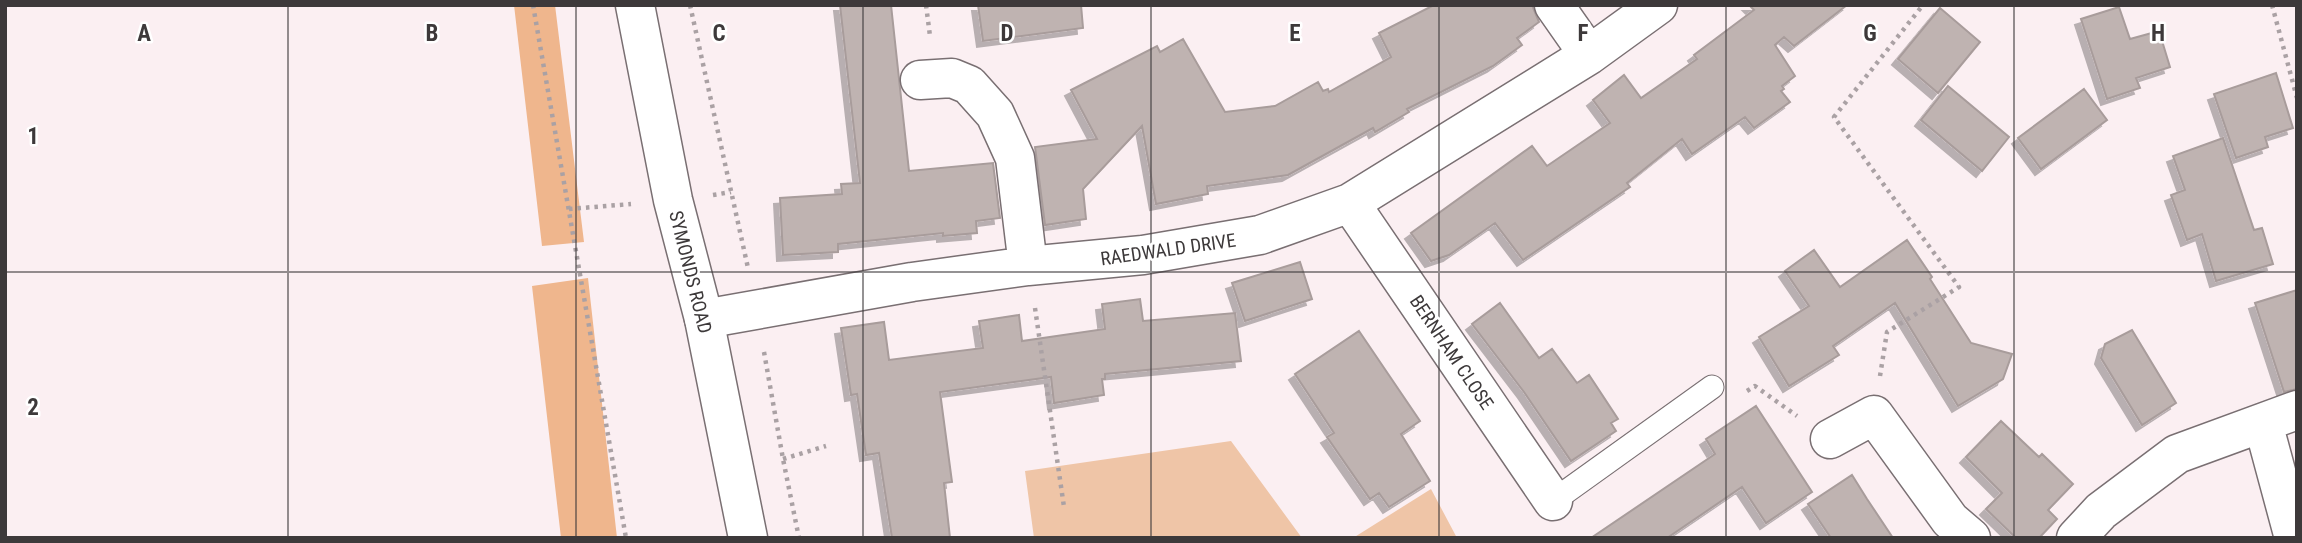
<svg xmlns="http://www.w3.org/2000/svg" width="2302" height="543" font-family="'Roboto Condensed',sans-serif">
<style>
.green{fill:#efc5a7}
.forest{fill:#efb68d}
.building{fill:#bfb3b1;stroke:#a89c9b;stroke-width:2;filter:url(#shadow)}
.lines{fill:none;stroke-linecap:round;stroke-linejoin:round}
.service-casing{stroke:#796f72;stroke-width:25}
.minor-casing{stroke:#796f72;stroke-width:41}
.tertiary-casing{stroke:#796f72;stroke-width:41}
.path{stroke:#aaa1a4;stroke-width:4.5;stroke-dasharray:3.5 5;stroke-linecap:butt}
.service{stroke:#fff;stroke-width:23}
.minor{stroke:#fff;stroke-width:38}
.tertiary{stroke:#fff;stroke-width:38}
.grid{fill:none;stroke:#3d393a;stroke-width:2;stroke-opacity:0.55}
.labels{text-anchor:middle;stroke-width:5;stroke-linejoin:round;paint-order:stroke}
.street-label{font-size:19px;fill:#3d393a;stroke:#fff}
.grid-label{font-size:23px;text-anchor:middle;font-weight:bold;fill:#3d393a;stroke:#fff;stroke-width:5;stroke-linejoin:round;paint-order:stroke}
</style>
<defs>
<filter id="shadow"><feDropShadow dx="-6" dy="6" stdDeviation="0" flood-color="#0004"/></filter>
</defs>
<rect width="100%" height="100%" fill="#fbeff2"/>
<path class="green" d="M 1231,441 L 1302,538 L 1034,538 L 1025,471 Z
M 1431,489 L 1457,538 L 1353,538 Z"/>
<path class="forest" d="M 514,5 L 555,5 L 584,242 L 542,246 Z
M 588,278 L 617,538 L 561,538 L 532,286 Z"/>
<path class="building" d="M 840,5 L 891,5 L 909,171 L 993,163 L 1000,218 L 976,221 L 977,233 L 943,236 L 943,233 L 838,244 L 838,252 L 783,255 L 780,198 L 842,194 L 841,184 L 860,183 Z
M 978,5 L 1081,5 L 1083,28 L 983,41 Z
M 1434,5 L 1532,5 L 1539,22 L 1517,38 L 1522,45 L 1493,66 L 1407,109 L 1409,112 L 1375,132 L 1373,128 L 1288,175 L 1207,186 L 1208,194 L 1156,204 L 1142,126 L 1083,189 L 1086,219 L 1045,225 L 1035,147 L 1097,139 L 1071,90 L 1157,46 L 1160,52 L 1183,39 L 1225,112 L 1275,106 L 1318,82 L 1323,91 L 1328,89 L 1329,92 L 1391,57 L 1379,33 Z
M 1749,5 L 1847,5 L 1794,46 L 1784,37 L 1775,45 L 1795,76 L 1782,86 L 1784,89 L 1781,91 L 1790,102 L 1754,128 L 1745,117 L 1692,154 L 1682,139 L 1627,183 L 1630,187 L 1523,260 L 1495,223 L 1449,255 L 1431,261 L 1411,233 L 1532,146 L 1547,166 L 1610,123 L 1593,100 L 1624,75 L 1641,98 L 1697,59 L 1694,55 L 1754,10 Z
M 2119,7 L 2130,39 L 2159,31 L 2170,67 L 2136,78 L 2140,88 L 2107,99 L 2081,19 Z
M 1940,8 L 1980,42 L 1938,93 L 1898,59 Z
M 2276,73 L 2293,128 L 2265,137 L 2268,147 L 2236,158 L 2214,94 Z
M 1948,86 L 2009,137 L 1982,171 L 1921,120 Z
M 2084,89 L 2107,120 L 2041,169 L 2018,138 Z
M 2223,138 L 2254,230 L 2262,228 L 2273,264 L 2216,281 L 2202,234 L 2187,240 L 2171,195 L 2185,190 L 2173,156 Z
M 1907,240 L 1932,277 L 1930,279 L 1971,343 L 2012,354 L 2003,379 L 1958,406 L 1895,303 L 1833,346 L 1839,355 L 1789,386 L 1759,337 L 1809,306 L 1785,271 L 1814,250 L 1840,287 Z
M 1300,262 L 1312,299 L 1245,321 L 1232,283 Z
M 2297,290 L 2297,389 L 2284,392 L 2255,303 Z
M 1140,299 L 1143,321 L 1235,313 L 1241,361 L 1105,374 L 1105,379 L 1102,379 L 1104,395 L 1054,403 L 1051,377 L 940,392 L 952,482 L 944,483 L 950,538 L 892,538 L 879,453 L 866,455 L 857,394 L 851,395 L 841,328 L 884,322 L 889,360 L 983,348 L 979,321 L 1019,315 L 1022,341 L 1105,329 L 1102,304 Z
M 1500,303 L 1539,358 L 1552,349 L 1577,383 L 1589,375 L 1618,419 L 1611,423 L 1616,431 L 1571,461 L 1524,392 L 1472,324 Z
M 2132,330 L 2176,403 L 2142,425 L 2101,358 L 2105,344 Z
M 1359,331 L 1420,421 L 1401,434 L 1430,481 L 1389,507 L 1379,493 L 1370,499 L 1327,437 L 1334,433 L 1295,374 Z
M 1756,406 L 1812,492 L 1766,523 L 1742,487 L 1667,538 L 1591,538 L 1715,454 L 1706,439 Z
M 2001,421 L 2039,457 L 2042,454 L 2073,484 L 2048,510 L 2057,519 L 2039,538 L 2016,538 L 1986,509 L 2002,493 L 1966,457 Z
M 1852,475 L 1867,499 L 1893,538 L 1831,538 L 1808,504 Z"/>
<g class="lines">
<g class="service-casing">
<path id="service" d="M 1553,501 L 1712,387"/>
</g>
<g class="minor-casing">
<path id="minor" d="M 1554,5 L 1589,55
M 920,80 L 952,78 L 969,85 L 995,114 L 1015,158 L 1028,266
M 1350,203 L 1553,501
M 704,319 L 912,282 L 1028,266 L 1143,255 L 1260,235 L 1350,203 L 1589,55 L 1658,5
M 2263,423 L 2294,538
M 1830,439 L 1874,415 L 1950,520 L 1971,538
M 2076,538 L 2101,511 L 2177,454 L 2297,410"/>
</g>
<g class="tertiary-casing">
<path id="tertiary" d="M 635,5 L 673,200 L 704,319 L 748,538"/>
</g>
<path class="path" d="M 533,5 L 626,538
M 690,5 L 748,268
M 926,5 L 930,36
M 2272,5 L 2297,98
M 713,195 L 731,192
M 569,209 L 631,204
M 1035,308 L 1064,507
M 764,352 L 783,459 L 799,538
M 1880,376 L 1887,332 L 1959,287 L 1834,117 L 1923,5
M 1747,391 L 1755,386 L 1797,416
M 783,459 L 826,446"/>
<use href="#service" class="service"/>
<use href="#minor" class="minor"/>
<use href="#tertiary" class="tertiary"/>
</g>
<path class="grid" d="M 288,5 L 288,538M 576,5 L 576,538M 863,5 L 863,538M 1151,5 L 1151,538M 1439,5 L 1439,538M 1726,5 L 1726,538M 2014,5 L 2014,538M 5,272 L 2297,272"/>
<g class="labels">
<g class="street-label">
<text transform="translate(1168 249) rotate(-8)" y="7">RAEDWALD DRIVE</text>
<text transform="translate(691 272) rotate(76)" y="7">SYMONDS ROAD</text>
<text transform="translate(1452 352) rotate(56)" y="7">BERNHAM CLOSE</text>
</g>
</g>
<g class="grid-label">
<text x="144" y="41">A</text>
<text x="432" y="41">B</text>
<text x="719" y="41">C</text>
<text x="1007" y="41">D</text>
<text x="1295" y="41">E</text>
<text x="1583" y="41">F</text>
<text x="1870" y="41">G</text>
<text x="2158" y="41">H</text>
<text x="33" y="144">1</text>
<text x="33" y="415">2</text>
</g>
<rect width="2302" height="543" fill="none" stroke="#3d393a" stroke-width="14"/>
</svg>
